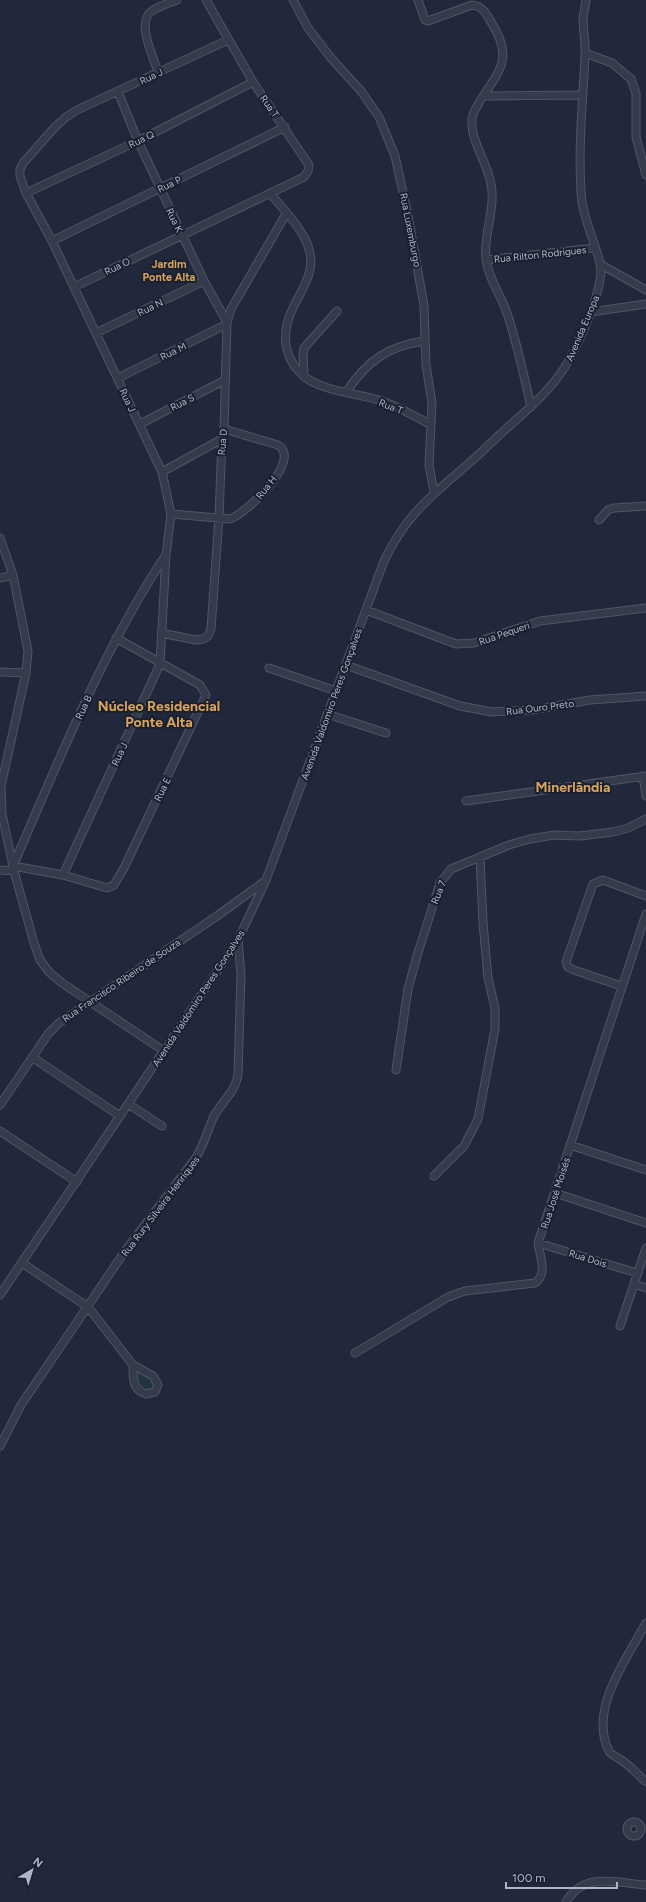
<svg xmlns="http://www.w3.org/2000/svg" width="646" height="1902" font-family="Figtree,sans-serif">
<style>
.green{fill:#23353c}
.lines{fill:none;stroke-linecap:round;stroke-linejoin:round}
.minor-casing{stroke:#4f5565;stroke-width:9}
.minor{stroke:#353b4b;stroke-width:7}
.labels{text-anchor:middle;stroke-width:4;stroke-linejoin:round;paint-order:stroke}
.street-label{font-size:10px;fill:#afb5c7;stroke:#1a202f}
.neighbourhood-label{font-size:11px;font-weight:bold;fill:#d7a25a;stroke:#1a202f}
.district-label{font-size:14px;font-weight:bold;fill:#d7a25a;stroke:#1a202f}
</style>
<rect width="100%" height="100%" fill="#21283b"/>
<path class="green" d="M 135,1368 L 149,1375 L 155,1383 L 152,1389 L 146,1391 L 137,1384 Z"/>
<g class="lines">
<g class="minor-casing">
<path id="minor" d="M 293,0 L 308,28 L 331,58 L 361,91 L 379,117 L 395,156 L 408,215 L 424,306 L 426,365 L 432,403 L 429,465 L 434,492
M 418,0 L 425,20 L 428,21 L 472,5 C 483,6 486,14 491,22 C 514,58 500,70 480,101 C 477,107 472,113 472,120 C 470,140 488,164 491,184 C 496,209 483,234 486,259 C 488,278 501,295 507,313 C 517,343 524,375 531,407
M 585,53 L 612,63 L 631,79 L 636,93 L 636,137 L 646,175
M 158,72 C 153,56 135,21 153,10 C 160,6 169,3 177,0
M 118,92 L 138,141 L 204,281 L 227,322
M 484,96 L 582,95
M 26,193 L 138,141 L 253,82
M 270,193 C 282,208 304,230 309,249 C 320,286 277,307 287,350 C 290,361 296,370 305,377 C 322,391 360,394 382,401 C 399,407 415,416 431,425
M 52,241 L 285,127
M 486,260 L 594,248
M 600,264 L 646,290
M 74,287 L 304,177 L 308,171 L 309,165 L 253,82 L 206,0
M 591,312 L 646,304
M 96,333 L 204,281
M 304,377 L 303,356 L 304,348 L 337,311
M 118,378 L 227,324
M 347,391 C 367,361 388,346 424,341
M 140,424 L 225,380
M 162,472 L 222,439
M 171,514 L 230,519 C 247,513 303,460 278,445 L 224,429
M 599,520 L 608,510 L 614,508 L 646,506
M 0,538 L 13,575 L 28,651 L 26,673 L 1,786 L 2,814 L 14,871 L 34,943 L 40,960 L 49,972 L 62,983 L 164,1051
M 0,578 L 13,575
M 366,610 L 456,644 L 474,643 L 540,621 L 646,608
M 161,633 L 196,640 L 203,639 L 208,636 L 211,629 L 219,517 L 222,439 L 224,429 L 227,322 L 231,309 L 286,214
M 116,638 L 200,685 L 206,695 L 124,868 L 114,885 L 107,888 L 63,875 L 13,866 C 59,760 102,652 165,556
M 346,665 L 460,706 L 492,712 L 532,710 L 590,700 L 646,696
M 269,668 L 336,691
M 0,672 L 26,673
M 327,714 L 386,733
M 643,776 L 646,796
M 466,801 L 646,776
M 0,870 L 14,871
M 63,875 L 160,664 L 166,555 L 171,514 L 162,472 L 52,241 L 26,193 L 20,176 L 20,169 L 24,162 L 55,127 L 66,117 L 77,110 L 228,40
M 621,986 L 574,970 L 568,967 L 566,962 L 593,884 L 603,880 L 646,896
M 32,1057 L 120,1116
M 396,1070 L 408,989 L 417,956 L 440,883 L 451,869 L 509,845 L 530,839 L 554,835 L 580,836 L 613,832 L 628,828 L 646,819
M 128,1104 L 162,1126
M 0,1105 L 48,1034 L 59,1023 L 217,916 L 265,881
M 0,1131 L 77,1182
M 570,1145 L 646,1170
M 434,1176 L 464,1146 L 478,1119 L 495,1029 L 495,1008 L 488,978 L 483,923 L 480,858
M 555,1193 L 646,1223
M 538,1243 L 637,1273
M 22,1263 L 88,1307 L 133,1365 L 153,1376 L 158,1385 L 155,1392 L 146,1394 C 132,1390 133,1377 133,1365
M 634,1284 L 646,1288
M 0,1295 L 238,940 L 266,880 L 384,561 C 408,510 437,492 477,456 C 488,446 498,436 508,427 C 527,410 546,394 560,374 C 575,354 606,286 600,263 C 594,239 582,216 581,191 C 578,146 583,100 585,55 C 586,43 583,31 583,19 C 584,13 585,6 586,0
M 620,1326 L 646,1248
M 355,1353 L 448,1297 L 465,1291 L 535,1283 C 548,1274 540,1257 538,1243 L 646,914
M 0,1446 L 21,1405 L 125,1251 L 195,1159 C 204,1146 207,1131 214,1116 C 222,1102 237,1090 238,1073 L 241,975 L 238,940
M 646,1623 C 627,1658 588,1710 609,1751 C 610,1754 615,1756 618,1758 C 629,1764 637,1774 646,1782
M627 1829a7 7 0 1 1 14 0a7 7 0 1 1-14 0Z
M 566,1902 C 584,1871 616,1883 646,1885"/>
</g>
<use href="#minor" class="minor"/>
</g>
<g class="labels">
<g class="street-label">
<text transform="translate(151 76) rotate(-26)" y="4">Rua J</text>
<text transform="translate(270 106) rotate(55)" y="4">Rua T</text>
<text transform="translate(141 139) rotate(-26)" y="4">Rua Q</text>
<text transform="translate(169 184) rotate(-26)" y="4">Rua P</text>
<text transform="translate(175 220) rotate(64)" y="4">Rua K</text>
<text transform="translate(411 230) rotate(79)" y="4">Rua Luxemburgo</text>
<text transform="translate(540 254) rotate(-6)" y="4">Rua Rilton Rodrigues</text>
<text transform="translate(117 266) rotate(-26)" y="4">Rua O</text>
<text transform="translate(150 307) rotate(-26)" y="4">Rua N</text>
<text transform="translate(582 328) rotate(-67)" y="4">Avenida Europa</text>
<text transform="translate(173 351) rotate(-26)" y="4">Rua M</text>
<text transform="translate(128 400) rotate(65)" y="4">Rua J</text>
<text transform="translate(182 402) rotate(-27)" y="4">Rua S</text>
<text transform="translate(391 406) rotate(22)" y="4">Rua T</text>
<text transform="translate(222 442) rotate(-85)" y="4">Rua D</text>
<text transform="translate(266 487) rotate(-51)" y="4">Rua H</text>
<text transform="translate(504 633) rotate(-19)" y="4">Rua Pequeri</text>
<text transform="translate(331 704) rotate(-70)" y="4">Avenida Valdomiro Peres Gonçalves</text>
<text transform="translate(83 707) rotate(-65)" y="4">Rua B</text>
<text transform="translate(540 707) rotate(-7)" y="4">Rua Ouro Preto</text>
<text transform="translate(119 754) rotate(-65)" y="4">Rua J</text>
<text transform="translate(162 789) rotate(-64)" y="4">Rua E</text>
<text transform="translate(438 892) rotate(-69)" y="4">Rua 7</text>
<text transform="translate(121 980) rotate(-34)" y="4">Rua Francisco Ribeiro de Souza</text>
<text transform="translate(198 998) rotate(-57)" y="4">Avenida Valdomiro Peres Gonçalves</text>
<text transform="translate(555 1193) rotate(-72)" y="4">Rua José Moisés</text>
<text transform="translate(160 1206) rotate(-53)" y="4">Rua Rury Silveira Henriques</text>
<text transform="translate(588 1258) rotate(17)" y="4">Rua Dois</text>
</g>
<g class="neighbourhood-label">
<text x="169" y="268">Jardim<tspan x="169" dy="13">Ponte Alta</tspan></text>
</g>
<g class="district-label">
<text x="159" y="711">Núcleo Residencial<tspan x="159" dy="16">Ponte Alta</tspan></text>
<text x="573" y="792">Minerlândia</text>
</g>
</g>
<g transform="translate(32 1870) rotate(38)" stroke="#1a202f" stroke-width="3" paint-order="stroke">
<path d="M0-3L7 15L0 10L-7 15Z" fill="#afb5c7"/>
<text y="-6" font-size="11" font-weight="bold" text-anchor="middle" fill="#afb5c7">N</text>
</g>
<path d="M506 1882v6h111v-6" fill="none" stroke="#afb5c7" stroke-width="2"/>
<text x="512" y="1882" font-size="12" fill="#afb5c7" stroke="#1a202f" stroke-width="3" paint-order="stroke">100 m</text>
</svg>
